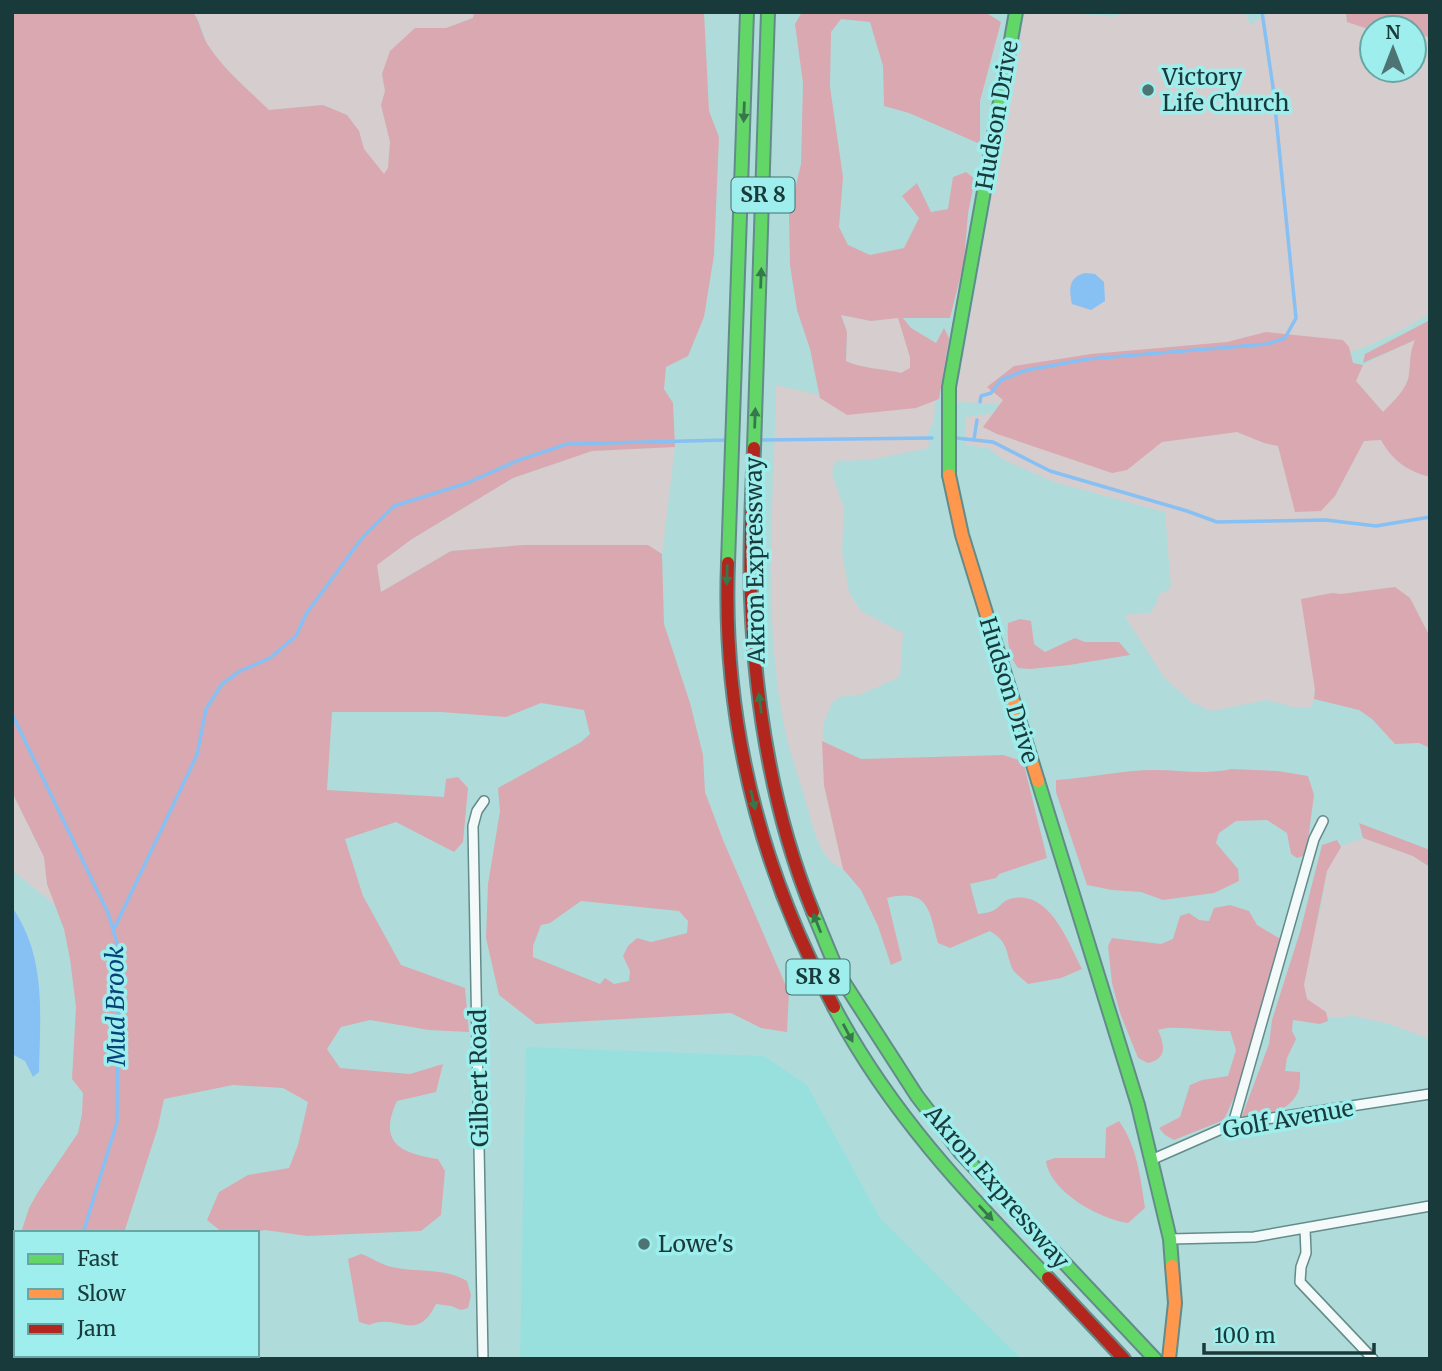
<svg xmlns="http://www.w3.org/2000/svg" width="1442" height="1371" font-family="Merriweather,serif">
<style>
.built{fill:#98e0dd}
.green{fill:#d6cdce}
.forest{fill:#daa8b0;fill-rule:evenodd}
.water{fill:#87c0f3}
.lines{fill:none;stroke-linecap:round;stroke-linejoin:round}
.stream{stroke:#87c0f3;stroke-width:3.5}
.street-casing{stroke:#638b8a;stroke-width:12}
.fast-casing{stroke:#638b8a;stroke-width:16}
.slow-casing{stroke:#638b8a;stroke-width:16}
.jam-casing{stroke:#638b8a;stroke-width:16}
.street{stroke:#f3faf9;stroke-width:9}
.fast{stroke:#63d668;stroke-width:12}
.slow{stroke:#ff974d;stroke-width:12}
.jam{stroke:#b3261e;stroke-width:12}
.oneway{fill:#36784c}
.poi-dot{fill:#4d7372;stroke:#9deeec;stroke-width:2.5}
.labels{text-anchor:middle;stroke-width:7;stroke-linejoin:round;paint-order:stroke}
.shield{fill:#9deeec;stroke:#40706f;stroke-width:2}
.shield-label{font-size:21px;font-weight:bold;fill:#183a3a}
.poi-label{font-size:23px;fill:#183a3a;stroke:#9deeec;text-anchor:start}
.street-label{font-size:23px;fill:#183a3a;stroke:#9deeec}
.water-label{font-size:24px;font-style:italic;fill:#07427b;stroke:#9deeec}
</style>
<rect width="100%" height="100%" fill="#afdcda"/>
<path class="built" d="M 526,1047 L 764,1056 L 807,1085 L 880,1218 L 1021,1359 L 520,1359 Z"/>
<path class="green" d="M 193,12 L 474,12 L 473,18 L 446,28 L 415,28 L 382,74 L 385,91 L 381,105 L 390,142 L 388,168 L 384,175 L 364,149 L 359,131 L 347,115 L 323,105 L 269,110 L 231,74 L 208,47 L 199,21 Z
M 1025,12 L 1061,12 L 1114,17 L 1126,12 L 1244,12 L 1251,25 L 1268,12 L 1346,12 L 1347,22 L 1372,29 L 1372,70 L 1414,70 L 1414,31 L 1430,38 L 1430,313 C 1396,335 1363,350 1324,360 L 1009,404 L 955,402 Z
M 841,315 L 871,321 L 898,317 L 910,357 L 910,368 L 902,373 C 885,369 860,368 846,361 C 847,344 850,329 841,315 Z
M 1430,332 L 1430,637 L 1410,598 L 1395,587 L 1341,594 L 1332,593 L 1312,707 L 1296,708 L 1267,700 L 1211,711 L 1191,702 L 1163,676 L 1124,615 L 1150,613 L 1157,602 L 1158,595 L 1171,588 L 1165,512 L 1057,483 L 1004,460 L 988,448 L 966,445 L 965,417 L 1247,381 L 1335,496 L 1350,463 L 1383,412 L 1356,381 L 1363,365 Z
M 776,385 L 820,395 L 936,388 L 934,420 L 928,434 L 929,448 L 869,460 L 835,461 L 832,474 L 844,508 L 842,551 L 849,592 L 861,611 L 903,633 L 900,677 L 859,695 L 839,697 L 832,703 L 823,725 L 824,785 L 832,814 L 843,869 C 818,859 813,825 806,802 C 799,778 790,754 785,730 C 762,618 774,499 776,385 Z
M 675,447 L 662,554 L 648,545 L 524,545 L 451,551 L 381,592 L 377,564 L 412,539 L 513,478 L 592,451 Z
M 12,792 L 44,857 L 47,884 L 55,905 L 12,870 Z
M 1363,838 L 1413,856 L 1430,867 L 1430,1039 L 1389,1024 L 1353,1016 L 1331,1018 L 1294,994 L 1321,908 L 1327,871 L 1339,847 Z"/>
<path class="forest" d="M 12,12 L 193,12 C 201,23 202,38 210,48 C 226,72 249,90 269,110 L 323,105 L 347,115 L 359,131 L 364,149 L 384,174 L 388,168 L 390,142 L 381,105 L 385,91 L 382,74 L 390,51 L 415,28 L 446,28 L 473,18 L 474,12 L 704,12 L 709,111 L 719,137 L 714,255 L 704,317 L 688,356 L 666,367 L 664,389 L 673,403 L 675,447 L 592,451 L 513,478 L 412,539 L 377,565 L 381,592 L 451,551 L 524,545 L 648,545 L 662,554 L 664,624 L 690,703 L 703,755 L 705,792 L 723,840 L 789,993 L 787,1032 L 761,1028 L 731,1013 L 536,1024 L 499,995 L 486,938 L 488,884 L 500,811 L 498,788 L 581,742 L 590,734 L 584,710 L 541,703 L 506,717 L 441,712 L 332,712 L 327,790 L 444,797 L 446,779 L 458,777 L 468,788 L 463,842 L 454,852 L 396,822 L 345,839 L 363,896 L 401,965 L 465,988 L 469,1032 L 429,1030 L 370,1020 L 341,1027 L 327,1049 L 340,1068 L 410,1074 L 443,1064 L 436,1092 L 397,1101 C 378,1142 399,1153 438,1159 L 445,1171 L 441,1215 L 421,1231 L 307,1236 L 265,1230 L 248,1233 L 223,1233 L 207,1220 L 219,1192 L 248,1175 L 289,1168 L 298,1145 L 308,1102 L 283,1088 L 233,1085 L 164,1099 L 158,1127 L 124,1233 L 21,1233 L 29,1208 L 38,1192 L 78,1133 L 82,1114 L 83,1093 L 72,1079 L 76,1007 L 70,959 L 64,929 L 47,884 L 44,857 L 12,792 ZM 581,901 L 679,911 L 688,921 L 687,933 L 651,942 L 637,938 L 628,946 L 623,956 L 630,971 L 629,981 L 614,984 L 605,978 L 600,984 L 533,957 L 533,946 L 541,925 L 550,923 Z
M 802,12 L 985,12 L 1001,22 L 980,101 L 980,144 L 909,113 L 884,106 L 883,66 L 870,22 L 841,19 L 831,32 L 830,87 L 843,177 L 839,227 L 848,245 L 870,255 L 904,248 L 919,218 L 902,196 L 917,183 L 931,212 L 948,209 L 953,177 L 966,172 L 975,179 L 968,213 L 964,262 L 950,318 L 903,318 L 911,328 L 936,343 L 944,328 L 949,338 L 939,399 L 916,408 L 847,415 L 820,398 L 810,349 L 797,310 L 790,265 L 789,215 L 801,164 L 803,83 L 795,24 ZM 841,315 L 871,321 L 898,318 L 910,357 L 910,368 L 901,373 C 885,369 859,368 846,361 L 847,332 Z
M 1346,12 L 1430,12 L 1430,38 L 1414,31 L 1414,28 L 1402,26 L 1371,30 L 1347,22 Z
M 1430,320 L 1430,477 C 1407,471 1392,460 1381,440 L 1364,441 L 1335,496 L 1321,511 L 1295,512 L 1278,446 L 1264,443 L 1237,432 L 1162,442 L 1127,470 L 1112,473 L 997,434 L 983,427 L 1003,400 L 987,387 L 1014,366 L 1091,354 L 1227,342 L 1266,332 L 1343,340 L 1349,347 L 1353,363 L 1363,365 L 1356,381 L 1383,412 C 1393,402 1408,388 1409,374 C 1411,359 1409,355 1415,340 L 1363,363 L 1365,354 Z
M 1395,587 L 1410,598 L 1430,637 L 1430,751 L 1428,747 L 1419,743 L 1395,744 L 1372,719 L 1359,710 L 1314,699 L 1315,690 L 1301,599 L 1332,593 L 1341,594 Z
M 1020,619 L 1031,621 L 1034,644 L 1045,652 L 1075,638 L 1085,642 L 1119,642 L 1130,655 L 1069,665 L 1030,669 L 1018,668 C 1008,656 1007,639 1008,623 Z
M 822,741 L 861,759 L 1003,755 L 1019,760 L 1024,765 L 1047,858 L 999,874 L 996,878 L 970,884 L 978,914 C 983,913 990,913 994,910 C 999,908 1002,902 1007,900 C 1048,885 1068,942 1082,969 L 1061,978 L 1028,984 C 1023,979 1015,974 1012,968 C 1005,950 1009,943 990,931 L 950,948 L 938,943 C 929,910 929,888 887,898 L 902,960 L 891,965 L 878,926 L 861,890 L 843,869 L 824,785 Z
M 1231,769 L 1278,771 L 1308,776 L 1314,795 L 1306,855 L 1297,858 L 1291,854 L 1287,833 L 1267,820 L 1236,821 L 1219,833 L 1216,843 L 1238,869 L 1239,881 L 1214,893 L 1163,900 L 1141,892 L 1112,890 L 1087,885 L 1056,792 L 1056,780 C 1089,778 1122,770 1155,770 C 1181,770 1205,775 1231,769 Z
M 1359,823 L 1430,850 L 1430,867 L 1413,856 L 1363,838 Z
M 1337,840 L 1341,847 L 1327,871 L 1304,985 L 1307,999 L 1326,1012 L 1328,1021 L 1320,1024 L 1293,1020 L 1292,1031 L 1296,1039 L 1287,1058 L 1285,1071 L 1300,1072 C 1300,1077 1300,1084 1299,1089 C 1292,1112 1262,1118 1242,1116 L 1269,1044 L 1272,1020 L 1300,932 L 1322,845 Z
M 1230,905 L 1249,911 L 1257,925 L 1284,941 L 1236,1093 L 1224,1120 L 1174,1140 L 1165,1135 L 1159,1128 L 1180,1117 L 1190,1085 L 1202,1080 L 1228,1076 L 1236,1050 L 1230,1031 C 1208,1032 1175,1024 1158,1030 C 1165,1045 1167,1059 1148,1063 L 1138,1058 L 1120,1013 L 1112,983 L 1108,946 L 1112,938 L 1161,944 L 1173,939 L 1180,916 L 1189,913 L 1199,920 L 1209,921 L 1214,908 Z
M 1119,1121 C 1137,1146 1141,1179 1145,1208 L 1128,1223 C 1100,1219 1050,1192 1046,1161 L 1055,1158 L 1105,1158 L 1106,1128 Z
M 361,1254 C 371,1257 381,1265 392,1267 C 418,1273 443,1267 467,1281 L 471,1295 L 468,1308 L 461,1310 L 451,1306 L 436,1304 C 416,1345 398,1312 369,1325 L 359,1322 L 348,1259 Z"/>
<path class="water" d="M 1085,273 L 1095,274 L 1104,282 L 1105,301 L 1091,310 L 1072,304 C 1069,290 1068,277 1085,273 Z
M 12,907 C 47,958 40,1014 39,1072 L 33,1077 L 25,1061 L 12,1054 Z"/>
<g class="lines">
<path class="stream" d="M 980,402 L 981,396 L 991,393 L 1001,380 L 1027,370 L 1088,359 L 1267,344 L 1285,338 L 1296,318 L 1273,87 L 1262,12
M 956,438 L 993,442 L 1050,471 L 1187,511 L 1217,522 L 1326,520 L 1376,526 L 1430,517
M 974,439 L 977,420
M 759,440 L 932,438
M 12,714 L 108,913 L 118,946 L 117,1122 L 83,1233
M 113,931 L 197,755 L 206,709 L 222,684 L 240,671 L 270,658 L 296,636 L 306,614 L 362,538 L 394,506 L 467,483 L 519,460 L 567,444 L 727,440
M 44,1359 L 45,1355"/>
<g class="street-casing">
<path id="street" d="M 1233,1124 L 1314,839 L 1323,821
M 1151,1160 L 1233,1124 L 1430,1094
M 1305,1229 L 1306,1253 L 1301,1267 L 1300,1282 L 1373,1359
M 1170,1239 L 1254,1237 L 1430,1206
M 12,1327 L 16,1328
M 90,1355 L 97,1359
M 483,1359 L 473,826 L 477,811 L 484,801"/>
</g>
<g class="fast-casing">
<path id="fast" d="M 754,448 L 768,12
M 949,475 L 949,387 L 1016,12
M 728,563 L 747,12
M 1038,781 L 1138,1105 L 1170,1239 L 1172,1266
M 813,912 L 839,975 L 917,1096 L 960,1152 L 1155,1359
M 834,1007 C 890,1113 966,1192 1048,1278"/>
</g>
<g class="slow-casing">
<path id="slow" d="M 949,475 L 962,535 L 1038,781
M 1169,1359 L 1175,1303 L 1172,1266"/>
</g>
<g class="jam-casing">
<path id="jam" d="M 754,448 C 752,498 749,549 751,598 C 755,704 773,814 813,912
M 728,563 C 722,721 759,867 834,1007
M 1048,1278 L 1124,1359"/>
</g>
<use href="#street" class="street"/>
<use href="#fast" class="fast"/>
<use href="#slow" class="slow"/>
<use href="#jam" class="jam"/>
</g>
<defs><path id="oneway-solid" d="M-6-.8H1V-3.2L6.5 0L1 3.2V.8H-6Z" transform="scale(1.75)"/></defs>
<g class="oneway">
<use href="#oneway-solid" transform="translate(744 112) rotate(92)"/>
<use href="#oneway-solid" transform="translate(761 278) rotate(-88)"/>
<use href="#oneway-solid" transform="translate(755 418) rotate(-88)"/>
<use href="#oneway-solid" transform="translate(727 575) rotate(92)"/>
<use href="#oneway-solid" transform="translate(760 703) rotate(-97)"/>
<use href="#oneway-solid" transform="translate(753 800) rotate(77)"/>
<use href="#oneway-solid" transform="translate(817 923) rotate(-112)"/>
<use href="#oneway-solid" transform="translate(848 1033) rotate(62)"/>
<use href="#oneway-solid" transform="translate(986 1213) rotate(47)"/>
</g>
<g class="poi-dot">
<circle cx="1148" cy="90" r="7"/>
<circle cx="644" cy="1244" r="7"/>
</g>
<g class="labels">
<g class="shield">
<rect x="731.5" y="177.5" width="63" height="35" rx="5"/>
<rect x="786.5" y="959.5" width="63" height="35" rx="5"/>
</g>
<g class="shield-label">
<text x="763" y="202">SR 8</text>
<text x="818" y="984">SR 8</text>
</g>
<g class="poi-label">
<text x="1162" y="85">Victory<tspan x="1162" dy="26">Life Church</tspan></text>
<text x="658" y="1252">Lowe's</text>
</g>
<g class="street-label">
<text transform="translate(997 115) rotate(-80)" y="8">Hudson Drive</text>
<text transform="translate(755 560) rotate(-91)" y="8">Akron Expressway</text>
<text transform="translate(1009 690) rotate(73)" y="8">Hudson Drive</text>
<text transform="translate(479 1078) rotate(-91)" y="8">Gilbert Road</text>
<text transform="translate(1288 1119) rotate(-10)" y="8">Golf Avenue</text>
<text transform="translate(997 1187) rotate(49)" y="8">Akron Expressway</text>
</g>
<g class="water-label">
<text transform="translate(116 1006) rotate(-91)" y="8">Mud Brook</text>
</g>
</g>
<rect width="1442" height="1371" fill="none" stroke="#183a3a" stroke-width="28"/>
<rect x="14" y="1231" width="245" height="126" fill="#9deeec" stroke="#68a6a5" stroke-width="2"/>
<rect x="28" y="1254" width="35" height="10" fill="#63d668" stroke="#68a6a5" stroke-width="2"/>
<text x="77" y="1266" font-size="21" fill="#183a3a">Fast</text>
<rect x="28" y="1289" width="35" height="10" fill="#ff974d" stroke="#68a6a5" stroke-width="2"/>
<text x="77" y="1301" font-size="21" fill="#183a3a">Slow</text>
<rect x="28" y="1324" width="35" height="10" fill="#b3261e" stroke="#68a6a5" stroke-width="2"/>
<text x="77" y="1336" font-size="21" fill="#183a3a">Jam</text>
<g transform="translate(1393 49)"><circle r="33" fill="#9deeec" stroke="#68a6a5" stroke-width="2"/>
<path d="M0-5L12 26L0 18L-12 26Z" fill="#4d7372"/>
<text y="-10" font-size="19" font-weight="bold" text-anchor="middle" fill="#183a3a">N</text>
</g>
<path d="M1204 1343v10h170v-10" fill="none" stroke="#183a3a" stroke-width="3.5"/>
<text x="1214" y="1343" font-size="21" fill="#183a3a" stroke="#9deeec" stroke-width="5" paint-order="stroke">100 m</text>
</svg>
